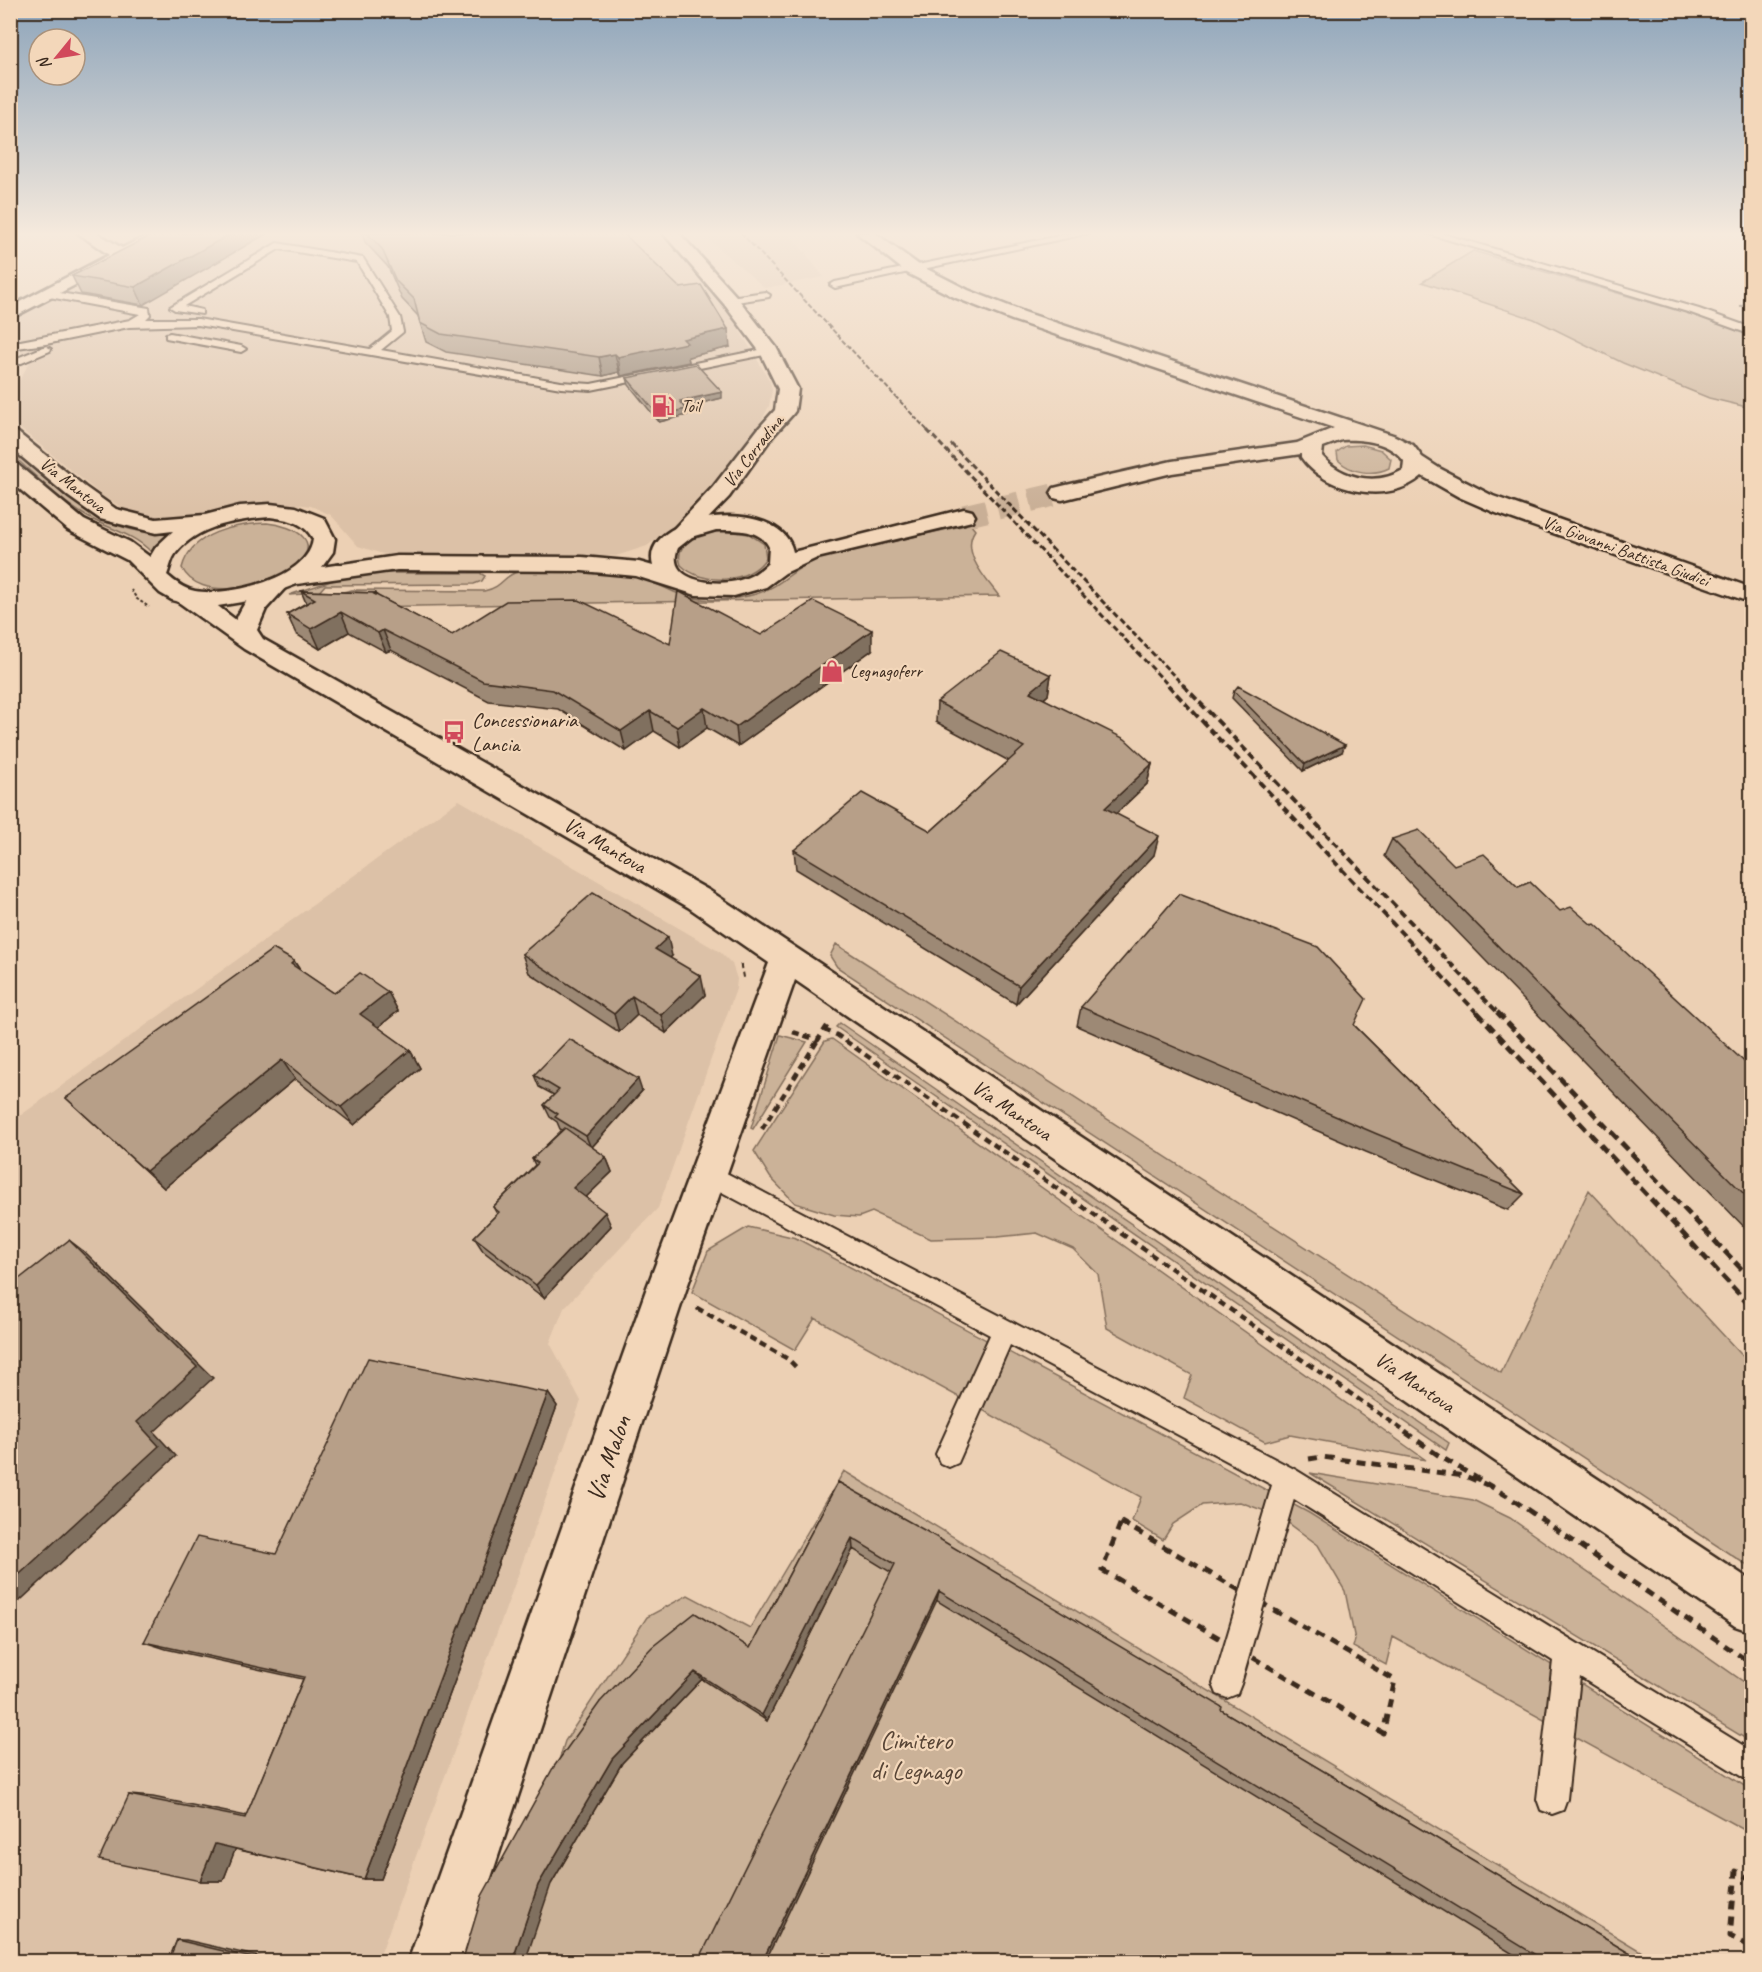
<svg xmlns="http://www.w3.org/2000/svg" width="1762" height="1972" font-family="Caveat,sans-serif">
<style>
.built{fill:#dcc1a7}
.green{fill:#cbb298;stroke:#836e5b;stroke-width:1.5}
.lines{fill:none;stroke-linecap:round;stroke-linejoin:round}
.secondary-tunnel{stroke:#c9af96;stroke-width:23;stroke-dasharray:23 11;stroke-linecap:butt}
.service-casing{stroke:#3b2a1e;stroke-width:4}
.minor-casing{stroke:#3b2a1e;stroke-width:5}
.tertiary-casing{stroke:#3b2a1e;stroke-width:5}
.secondary-casing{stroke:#3b2a1e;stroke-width:5}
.path-far3{stroke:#3b2a1e;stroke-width:2;stroke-dasharray:3 2;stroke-linecap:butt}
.path-far2{stroke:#3b2a1e;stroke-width:3;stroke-dasharray:5 4;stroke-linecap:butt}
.path-far1{stroke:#3b2a1e;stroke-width:4.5;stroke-dasharray:7 5;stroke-linecap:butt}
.path{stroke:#3b2a1e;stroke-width:5;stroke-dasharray:9 7;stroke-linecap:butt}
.service{fill:#f3d7ba;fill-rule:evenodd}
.minor{fill:#f3d7ba;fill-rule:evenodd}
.tertiary{fill:#f3d7ba;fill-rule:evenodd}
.secondary{fill:#f3d7ba;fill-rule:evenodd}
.rail-far3{stroke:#3b2a1e;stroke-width:2;stroke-dasharray:5 2;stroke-linecap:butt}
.rail-far2{stroke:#3b2a1e;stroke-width:3;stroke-dasharray:6 3;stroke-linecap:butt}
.rail-far1{stroke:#3b2a1e;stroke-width:4;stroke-dasharray:8 4;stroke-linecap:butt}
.rail{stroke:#3b2a1e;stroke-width:5;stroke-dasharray:10 5;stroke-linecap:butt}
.wall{fill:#9d8975;stroke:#3b2a1e;stroke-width:1.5}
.shaded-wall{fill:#806f5f;stroke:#3b2a1e;stroke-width:1.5}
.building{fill:#b79f88;stroke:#3b2a1e;stroke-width:1.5}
.labels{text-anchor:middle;stroke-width:4.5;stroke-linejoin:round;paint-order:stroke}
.far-poi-label{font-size:18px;fill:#3b2a1e;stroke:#f3d7ba;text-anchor:start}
.far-street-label{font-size:18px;fill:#3b2a1e;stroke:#f3d7ba}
.poi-label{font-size:21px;fill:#3b2a1e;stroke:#f3d7ba;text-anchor:start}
.street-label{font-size:21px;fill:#3b2a1e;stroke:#f3d7ba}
.near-street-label{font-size:26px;fill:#3b2a1e;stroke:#f3d7ba}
.near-park-label{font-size:26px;fill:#584536;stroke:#f3d7ba}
</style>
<rect width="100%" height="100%" fill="#ecd0b4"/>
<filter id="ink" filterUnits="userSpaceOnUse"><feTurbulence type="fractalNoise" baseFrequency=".0167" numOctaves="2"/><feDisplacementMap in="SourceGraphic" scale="12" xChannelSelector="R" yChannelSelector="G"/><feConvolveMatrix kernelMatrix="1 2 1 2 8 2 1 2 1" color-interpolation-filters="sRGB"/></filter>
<g filter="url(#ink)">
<path class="built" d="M 173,233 L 657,233 L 720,298 L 770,381 L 772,390 L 769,406 L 761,422 L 692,512 L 647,546 L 616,556 L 404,558 L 389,556 L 358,546 L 331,515 L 311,506 L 286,503 L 256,503 L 205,515 L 161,519 L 136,515 L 105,498 L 18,427 L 11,418 L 11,394 L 30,362 L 11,345 L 11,319 Z
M 701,233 L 789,233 L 824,277 L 765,288 Z
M 459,800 L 720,952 L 732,964 L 737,979 L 736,989 L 658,1208 L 564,1308 L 550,1343 L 581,1401 L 378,1961 L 11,1961 L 10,1123 Z"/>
<path class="green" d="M 1473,251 L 1751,332 L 1751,408 L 1709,398 L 1623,363 L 1534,319 L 1422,282 Z
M 1363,445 L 1381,450 L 1391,459 L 1389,468 C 1373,476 1351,473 1338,460 L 1337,452 L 1346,446 Z
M 10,449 C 61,491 99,535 171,534 L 151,552 C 133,533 108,529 86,516 C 59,500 35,475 11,454 Z
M 267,523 C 296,526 327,543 291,569 C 266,587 199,603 182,568 C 191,532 236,524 267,523 Z
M 970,524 L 975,530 C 960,552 986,579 999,596 L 363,607 L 338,593 L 352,590 L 484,591 C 504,587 503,575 518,572 L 613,572 C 636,573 654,583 674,592 C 699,603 731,601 756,594 C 781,587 795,566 820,558 Z
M 726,531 L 749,534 L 764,544 L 766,558 C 749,584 702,586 681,565 C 672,539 707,532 726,531 Z
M 376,573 L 480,573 L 485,576 L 482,581 L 474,584 L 325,585 L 318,593 L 289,595 L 343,577 Z
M 836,944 L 1501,1373 L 1589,1190 L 1751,1365 L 1751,1568 L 837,967 L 830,956 Z
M 840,1023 L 1449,1443 L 1446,1450 L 836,1027 Z
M 780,1035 L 807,1042 L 753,1129 L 751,1128 Z
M 832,1039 L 1426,1460 L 1290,1435 L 1265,1442 L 1184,1398 L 1192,1375 L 1107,1328 L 1098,1274 L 1073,1249 L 1037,1233 L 998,1237 L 931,1239 L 872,1212 L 859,1217 L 834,1215 L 795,1203 L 770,1177 L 754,1151 L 825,1041 Z
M 748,1227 L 796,1238 L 1309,1513 L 1751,1790 L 1751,1870 L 1746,1867 L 1748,1832 L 1393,1637 L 1386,1665 L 1353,1647 L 1355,1640 L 1345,1591 L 1318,1545 L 1279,1516 L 1240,1502 L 1202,1505 L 1173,1524 L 1163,1540 L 1132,1521 L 1141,1497 L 815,1318 L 795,1350 L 692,1292 L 708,1251 Z
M 844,1471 L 1657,1961 L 496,1962 L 565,1741 L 647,1617 L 688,1595 L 750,1628 Z
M 1310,1473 L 1473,1500 L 1510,1518 L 1751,1687 L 1751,1742 Z"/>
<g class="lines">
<path class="secondary-tunnel" d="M 964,516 L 1062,493"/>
<g class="service-casing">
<path id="service" d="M 1073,233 L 1090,233 L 835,288 L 830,285 L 835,282 Z
M 1426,233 L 1440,233 L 1699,309 L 1752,328 L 1752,335 L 1691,313 Z
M 277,243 L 363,258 L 400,317 L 403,332 L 381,350 L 561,382 L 591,384 L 769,348 L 774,351 L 769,354 L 591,390 L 561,388 L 198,325 L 129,327 L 46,344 L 10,349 L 10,343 L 130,320 L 140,314 L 44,296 L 44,292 L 48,291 L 149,308 L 150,315 L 146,319 L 198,319 L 370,349 L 392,331 L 390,317 L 357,262 L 279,249 L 184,306 L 202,310 L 202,314 L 175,310 L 170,307 Z
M 765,292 L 770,295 L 769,297 L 730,303 L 725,300 L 730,297 Z
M 170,333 L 241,346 L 246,349 L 241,352 L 166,338 L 166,334 Z
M 46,346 L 51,349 L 50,351 L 10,368 L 10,361 Z
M 709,1164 L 1296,1470 L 1752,1751 L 1752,1783 L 1580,1677 L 1567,1799 L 1563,1810 L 1552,1814 L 1541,1810 L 1537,1799 L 1553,1661 L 1294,1499 L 1241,1684 L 1237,1694 L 1227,1698 L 1217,1694 L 1213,1684 L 1272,1485 L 1010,1345 L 958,1463 L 949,1467 L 940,1463 L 936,1454 L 990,1335 L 701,1181 L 698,1174 L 701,1167 Z"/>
</g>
<g class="minor-casing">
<path id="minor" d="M 78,233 L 97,233 L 122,248 L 152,233 L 171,233 L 169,236 L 10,319 L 10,307 L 109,255 Z
M 663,233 L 679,233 L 736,296 L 776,347 L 798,389 L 795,411 L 792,415 L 772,437 L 729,497 L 688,539 L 680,541 L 672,539 L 669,534 L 713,487 L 758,429 L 775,410 L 778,389 L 760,352 L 724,304 Z"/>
</g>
<g class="tertiary-casing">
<path id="tertiary" d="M 275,579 L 283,581 L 287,586 L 266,609 L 257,630 L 263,639 L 710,891 L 1752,1581 L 1752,1632 L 1735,1626 L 795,980 L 686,1290 L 463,1962 L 408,1962 L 646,1290 L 769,963 L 688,907 L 244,649 L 177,601 L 174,596 L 177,591 C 198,586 219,608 236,620 C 243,603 257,583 275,579 Z"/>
</g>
<g class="secondary-casing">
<path id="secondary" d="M 857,233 L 875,233 L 919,265 L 968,290 L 1024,312 L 1393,435 L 1413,445 L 1422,457 L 1439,468 L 1493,496 L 1752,588 L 1752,603 L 1496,513 L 1459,497 L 1422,476 C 1388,506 1325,492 1301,457 L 1301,454 L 1172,473 L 1062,500 L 1054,498 L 1051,493 L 1054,488 L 1062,486 L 1172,461 L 1297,443 L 1334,428 L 1012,320 L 956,298 L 907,273 ZM 1342,440 C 1364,439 1390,442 1404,461 L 1403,470 C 1377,486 1342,479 1322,456 L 1323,447 Z
M 10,430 L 17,432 L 85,487 L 116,509 L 156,519 L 205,515 L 240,506 L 270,504 L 296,507 L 324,518 L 335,539 L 333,552 L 322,567 L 397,556 L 582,557 L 639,562 L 653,566 C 638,512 782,494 793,552 L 964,509 L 972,511 L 975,516 L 972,521 L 817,558 L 785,573 L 766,587 L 734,596 L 696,595 L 636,576 L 582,571 L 397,570 L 297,584 L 254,600 L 212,607 L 196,606 L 172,600 L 160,593 L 127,560 L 68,530 L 10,481 L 10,464 L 18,465 L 84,520 L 130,542 L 150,557 L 156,547 L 173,531 L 156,533 L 100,519 L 69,497 L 10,447 ZM 270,517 C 289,520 303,521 313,539 C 309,579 227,597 195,591 C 184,589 175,582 167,575 C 170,568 171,559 176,553 C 198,525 237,520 270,517 ZM 716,530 C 734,530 760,528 769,547 L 768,563 C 760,571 751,577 740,580 C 718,587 664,582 678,548 L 692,537 Z"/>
</g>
<path class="path-far3" d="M 1740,306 L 1752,305
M 131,590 L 137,599 L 149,607"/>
<path class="path-far2" d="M 741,964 L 744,980"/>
<path class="path-far1" d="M 824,1030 L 837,1035 L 1407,1433
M 793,1032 L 818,1040 L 829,1023
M 762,1129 L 818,1040
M 697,1308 L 788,1359 L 798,1369"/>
<path class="path" d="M 1405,1432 L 1441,1457 L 1509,1497 L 1752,1664
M 1309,1459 L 1322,1457 L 1465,1476 L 1487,1485
M 1121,1522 L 1395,1680 L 1383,1733 L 1102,1570 Z
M 1752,1880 L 1736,1871 L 1730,1936 L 1752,1948"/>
<use href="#service" class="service"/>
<use href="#minor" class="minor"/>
<use href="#tertiary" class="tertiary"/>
<use href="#secondary" class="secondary"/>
<path class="rail-far3" d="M 741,233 L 929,432"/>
<path class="rail-far2" d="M 927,430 L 1169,686
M 951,444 L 1184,686"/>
<path class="rail-far1" d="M 1168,685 L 1478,1014
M 1183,685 L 1499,1014"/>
<path class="rail" d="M 1477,1012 L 1752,1308
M 1497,1012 L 1752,1280"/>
</g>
<path class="wall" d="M 156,233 L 143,305 L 81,294 L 72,276 Z
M 362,233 L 623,233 L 730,347 L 688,357 L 689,362 L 621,376 L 619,372 L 603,376 L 446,352 L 426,342 L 418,316 L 402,299 L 388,267 L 365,242 Z
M 627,378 L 722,398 L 685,407 L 687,415 L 659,422 L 629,385 Z
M 301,591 L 376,593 L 377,596 L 452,635 L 670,644 L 761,635 L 872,650 L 738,746 L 707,728 L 680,747 L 654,731 L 626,751 L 558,709 L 489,701 L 391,650 L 386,652 L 349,632 L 320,649 L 296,634 L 287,614 L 306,603 Z
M 1051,675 L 1048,695 L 1044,699 L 1152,764 L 1147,784 L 1116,813 L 1154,855 L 1016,1004 L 796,869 L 794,850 L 931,831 L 1009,761 L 936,722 L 937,702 Z
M 1234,691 L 1342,752 L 1303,771 L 1232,698 Z
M 1392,839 L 1454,865 L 1518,887 L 1560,911 L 1752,1069 L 1752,1235 L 1384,856 Z
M 522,954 L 672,956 L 670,958 L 705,995 L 666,1033 L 637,1015 L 619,1032 L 529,973 Z
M 294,961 L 300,970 L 334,993 L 388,992 L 398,1011 L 378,1027 L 410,1050 L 420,1068 L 354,1125 L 295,1079 L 164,1188 L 66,1098 Z
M 1081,1007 L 1354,1025 L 1524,1194 L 1508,1210 L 1366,1152 L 1077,1026 Z
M 534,1075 L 642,1091 L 592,1147 L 606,1157 L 612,1172 L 586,1197 L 611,1226 L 544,1298 L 483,1251 L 474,1237 L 497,1214 L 493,1207 L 535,1165 L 532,1159 L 562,1130 L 560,1129 L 557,1122 L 550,1117 L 544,1105 L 554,1095 L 539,1087 Z
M 548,1393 L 557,1406 L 381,1879 L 364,1879 L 235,1849 L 223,1881 L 200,1881 L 129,1795 L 153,1797 L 246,1816 L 303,1679 L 166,1649 L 144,1642 L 276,1554 Z
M 838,1482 L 1221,1710 L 1644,1962 L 1526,1962 L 853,1549 L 767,1721 L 702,1679 L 622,1763 L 551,1884 L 600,1702 L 750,1648 Z
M 177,1940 L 186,1940 L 281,1962 L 168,1962 Z"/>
<path class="shaded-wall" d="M 232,233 L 268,233 L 143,305 L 135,287 Z
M 728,329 L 730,347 L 688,357 L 689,362 L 621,376 L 618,357 L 683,339 Z
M 615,354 L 619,372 L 603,376 L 599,357 Z
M 722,392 L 722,398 L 681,408 L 680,401 Z
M 686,409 L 687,415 L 659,422 L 658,415 Z
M 341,612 L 349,632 L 320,649 L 311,629 Z
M 383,630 L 391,650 L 386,652 L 378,633 Z
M 872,630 L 872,650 L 738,746 L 736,727 Z
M 1051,675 L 1048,695 L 1028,712 L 1030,692 Z
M 704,708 L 707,728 L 680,747 L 677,727 Z
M 650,711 L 654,731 L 626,751 L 621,731 Z
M 1345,745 L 1342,752 L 1303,771 L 1305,764 Z
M 1152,764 L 1147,784 L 1101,828 L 1105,808 Z
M 1159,836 L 1154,855 L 1016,1004 L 1019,986 Z
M 668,937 L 672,956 L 660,967 L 655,949 Z
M 294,961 L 307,981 L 291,964 Z
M 701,976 L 705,995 L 666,1033 L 661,1015 Z
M 388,992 L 398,1011 L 371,1033 L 360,1014 Z
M 632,996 L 637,1015 L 619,1032 L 614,1014 Z
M 410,1050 L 420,1068 L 354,1125 L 341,1107 Z
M 282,1060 L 295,1079 L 164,1188 L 146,1171 Z
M 638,1079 L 642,1091 L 591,1148 L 586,1136 Z
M 606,1157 L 612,1172 L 580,1203 L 573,1188 Z
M 605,1212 L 611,1226 L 544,1298 L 536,1285 Z
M 69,1240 L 86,1253 L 213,1378 L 154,1432 L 176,1456 L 10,1610 L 10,1583 Z
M 548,1393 L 557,1406 L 381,1879 L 364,1879 Z
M 852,1538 L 853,1549 L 767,1721 L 762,1715 Z
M 939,1591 L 937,1600 L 765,1962 L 762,1962 Z
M 695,1672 L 702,1679 L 622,1763 L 551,1884 L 525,1962 L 512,1962 L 538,1885 L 612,1759 Z
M 215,1844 L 237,1845 L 223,1881 L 200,1881 Z
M 823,1952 L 835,1962 L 831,1962 L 821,1954 Z"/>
<path class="building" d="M 156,233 L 232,233 L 135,287 L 72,276 Z
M 367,233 L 623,233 L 680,288 L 701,285 L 728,329 L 683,339 L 687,343 L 618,357 L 615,354 L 599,357 L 441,334 L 420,323 L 414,299 L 396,281 L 382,249 Z
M 696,364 L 722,392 L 680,401 L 686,409 L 658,415 L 627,378 Z
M 301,591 L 376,593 L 374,594 L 452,635 L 506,601 L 579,600 L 670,644 L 678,591 L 761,635 L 813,601 L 872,630 L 736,727 L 704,708 L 677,727 L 650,711 L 621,731 L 553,690 L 483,681 L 383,630 L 378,633 L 341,612 L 311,629 L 287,614 L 315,599 Z
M 1001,652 L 1051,675 L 1030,692 L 1125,739 L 1152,764 L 1105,808 L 1159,836 L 1019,986 L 794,850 L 862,793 L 931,831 L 1024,747 L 937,702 Z
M 1238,686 L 1345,745 L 1305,764 L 1234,691 Z
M 1419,830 L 1454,865 L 1484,854 L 1518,887 L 1530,882 L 1560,911 L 1571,907 L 1592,925 L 1595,924 L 1752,1069 L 1752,1202 L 1392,839 Z
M 593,893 L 668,937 L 655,949 L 701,976 L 661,1015 L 632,996 L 614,1014 L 522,954 Z
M 1179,894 L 1318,947 L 1366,999 L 1354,1025 L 1524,1194 L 1377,1134 L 1081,1007 Z
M 273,949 L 294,961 L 291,964 L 334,993 L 360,973 L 388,992 L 360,1014 L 410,1050 L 341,1107 L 282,1060 L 146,1171 L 66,1098 Z
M 569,1039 L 638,1079 L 586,1136 L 555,1117 L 558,1114 L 544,1105 L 559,1090 L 534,1075 Z
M 565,1128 L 606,1157 L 573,1188 L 605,1212 L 536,1285 L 474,1237 L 499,1212 L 493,1207 L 538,1163 L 532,1159 Z
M 69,1240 L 197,1367 L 137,1422 L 159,1446 L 10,1583 L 10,1286 Z
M 368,1358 L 548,1393 L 364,1879 L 215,1844 L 200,1881 L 99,1860 L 129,1795 L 245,1818 L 304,1677 L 144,1642 L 197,1537 L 276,1554 Z
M 838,1482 L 926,1531 L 1222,1707 L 1221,1710 L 1644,1962 L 1547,1962 L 939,1591 L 762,1962 L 698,1962 L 895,1564 L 852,1538 L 762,1715 L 695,1672 L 612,1759 L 538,1885 L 512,1962 L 462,1962 L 482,1896 L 553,1768 L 600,1702 L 652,1647 L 695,1613 L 750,1648 Z
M 177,1940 L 269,1962 L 168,1962 Z
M 821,1954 L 831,1962 L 818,1962 Z"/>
</g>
<linearGradient id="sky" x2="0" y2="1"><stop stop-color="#8da4ba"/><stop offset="0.46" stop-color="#f6eadd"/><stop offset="1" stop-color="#f6eadd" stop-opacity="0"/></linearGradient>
<rect width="1762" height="509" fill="url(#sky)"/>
<defs>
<g id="fuel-bare" transform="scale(1.8)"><path d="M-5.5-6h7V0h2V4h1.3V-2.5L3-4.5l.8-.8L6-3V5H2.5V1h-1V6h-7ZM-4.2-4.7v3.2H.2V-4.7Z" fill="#d1495b" stroke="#f3d7ba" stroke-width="2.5" paint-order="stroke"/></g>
<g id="shop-bare" transform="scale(1.8)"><path d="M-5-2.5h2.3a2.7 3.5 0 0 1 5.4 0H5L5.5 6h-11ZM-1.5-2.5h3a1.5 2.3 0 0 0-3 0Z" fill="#d1495b" stroke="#f3d7ba" stroke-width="2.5" paint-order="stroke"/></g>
<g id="bus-bare" transform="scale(1.8)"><path d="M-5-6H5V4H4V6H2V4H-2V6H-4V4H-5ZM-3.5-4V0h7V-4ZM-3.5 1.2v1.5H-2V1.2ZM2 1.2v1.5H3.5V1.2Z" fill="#d1495b" stroke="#f3d7ba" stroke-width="2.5" paint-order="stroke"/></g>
</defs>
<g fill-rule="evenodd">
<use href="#fuel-bare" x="663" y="406"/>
<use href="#shop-bare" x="832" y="671"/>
<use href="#bus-bare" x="454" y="732"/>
</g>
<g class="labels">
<g class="far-poi-label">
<text x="681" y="412">Toil</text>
<text x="850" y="677">Legnagoferr</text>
</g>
<g class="far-street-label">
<text transform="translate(753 451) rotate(-52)" y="6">Via Corradina</text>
<text transform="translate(73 485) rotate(38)" y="6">Via Mantova</text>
<text transform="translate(1626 551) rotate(20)" y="6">Via Giovanni Battista Giudici</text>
</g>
<g class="poi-label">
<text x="472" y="727">Concessionaria<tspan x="472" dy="24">Lancia</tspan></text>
</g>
<g class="street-label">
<text transform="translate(605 845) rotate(30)" y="7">Via Mantova</text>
<text transform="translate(1012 1110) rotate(34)" y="7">Via Mantova</text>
<text transform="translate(1415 1382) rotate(34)" y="7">Via Mantova</text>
</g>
<g class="near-street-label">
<text transform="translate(608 1458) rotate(-71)" y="9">Via Malon</text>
</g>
<g class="near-park-label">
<text x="916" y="1749">Cimitero<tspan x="916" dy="30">di Legnago</tspan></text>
</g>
</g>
<rect width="1762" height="1972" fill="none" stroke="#f3d7ba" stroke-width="36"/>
<rect x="18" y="18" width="1726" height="1936" fill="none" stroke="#3b2a1e" stroke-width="2" filter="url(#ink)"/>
<g transform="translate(57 57) rotate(240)"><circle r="28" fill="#f3d7ba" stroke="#a9927c" stroke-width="1.5"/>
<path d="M0-4.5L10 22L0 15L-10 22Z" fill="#d1495b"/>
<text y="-9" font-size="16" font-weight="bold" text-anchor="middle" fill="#3b2a1e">N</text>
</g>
</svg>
